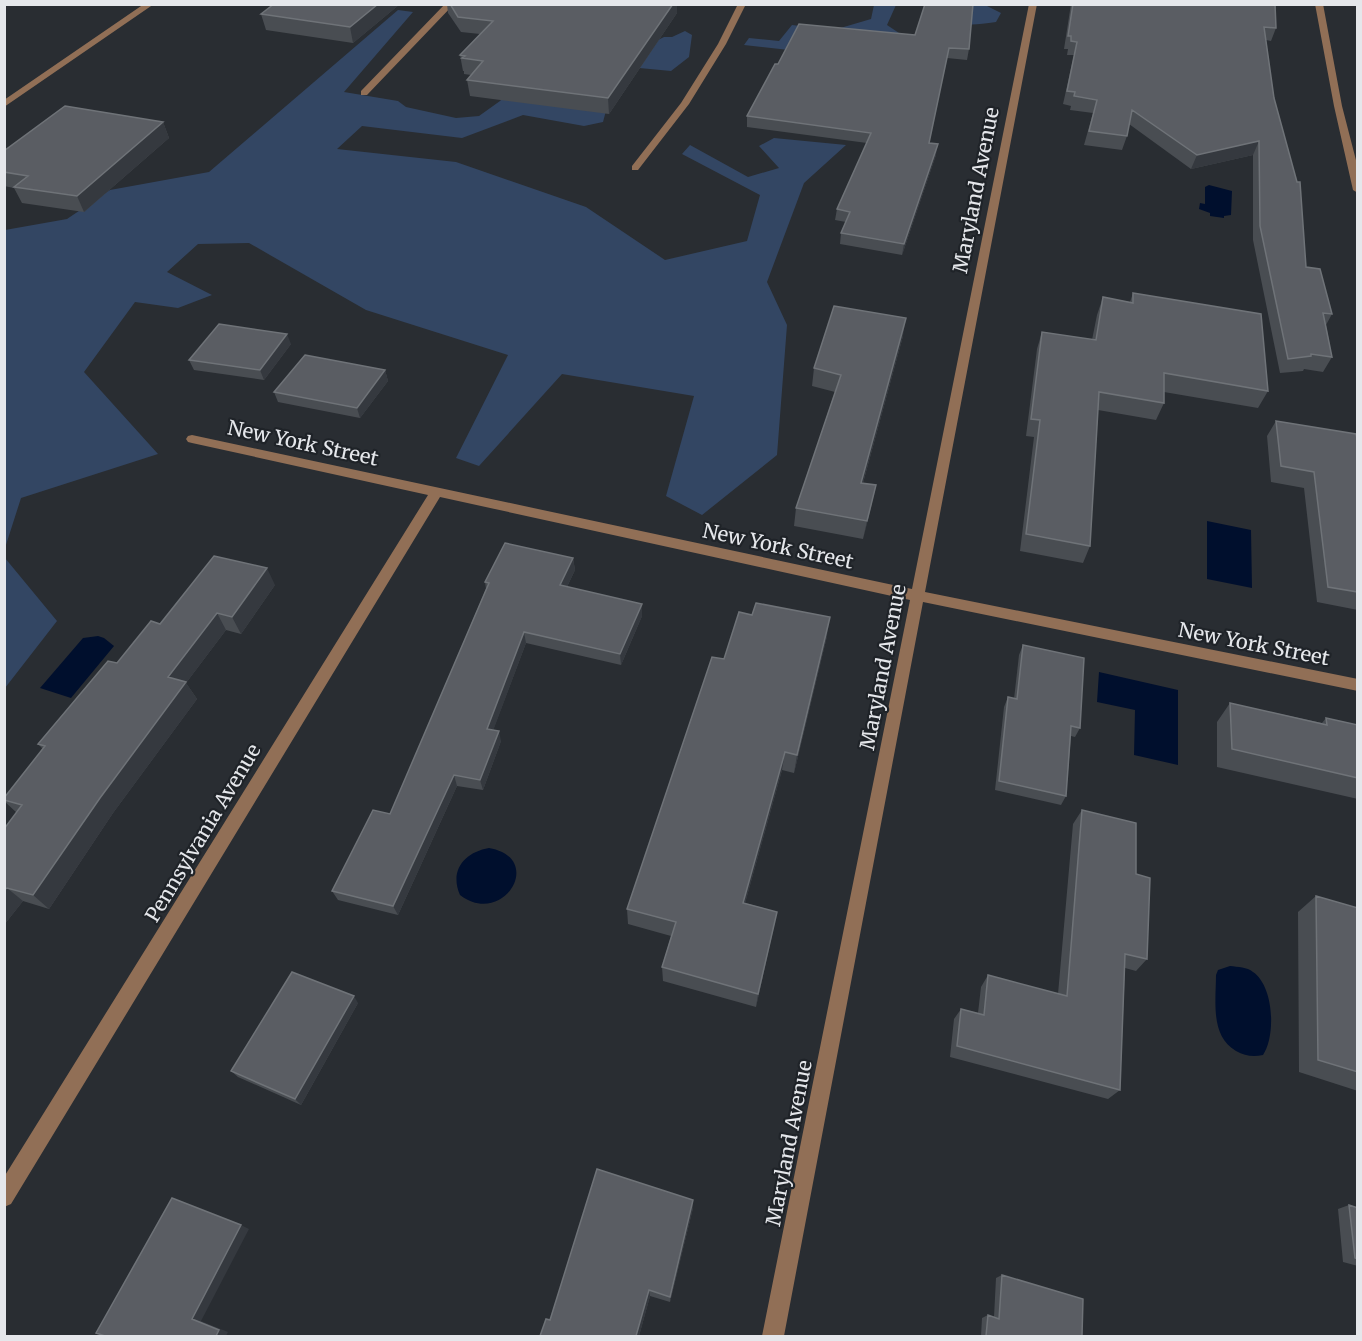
<svg xmlns="http://www.w3.org/2000/svg" width="1362" height="1341" font-family="Merriweather,serif">
<style>
.green{fill:#334663}
.water{fill:#000f2d}
.lines{fill:none;stroke-linecap:round;stroke-linejoin:round}
.minor{fill:#916f56;fill-rule:evenodd}
.wall{fill:#494d52}
.shaded-wall{fill:#35393f}
.building{fill:#5a5d63;stroke:#6f7378;stroke-width:1.5}
.labels{text-anchor:middle;stroke-width:4.5;stroke-linejoin:round;paint-order:stroke}
.street-label{font-size:20px;fill:#e5e7eb;stroke:#1f2328}
</style>
<rect width="100%" height="100%" fill="#292d32"/>
<path class="green" d="M 874,5 L 896,5 L 887,25 L 899,33 L 870,41 L 837,29 L 871,19 Z
M 930,5 L 985,5 L 1001,13 L 996,22 C 963,27 956,26 930,5 Z
M 398,10 L 413,12 L 344,92 L 398,101 L 406,107 L 456,118 L 479,116 L 500,101 L 514,87 L 640,49 L 664,37 L 672,37 L 685,31 L 692,35 L 689,57 L 671,71 L 618,66 L 603,122 L 584,126 L 523,115 L 462,138 L 362,126 L 337,149 L 456,162 L 586,207 L 665,260 L 747,241 L 760,195 L 682,154 L 690,145 L 748,177 L 779,168 L 759,146 L 774,138 L 846,145 L 804,183 L 767,282 L 787,325 L 777,455 L 702,515 L 666,496 L 694,396 L 562,374 L 479,466 L 456,458 L 508,355 L 366,310 L 249,243 L 198,244 L 167,272 L 212,295 L 178,308 L 135,302 L 84,372 L 158,454 L 21,498 L 5,548 L 5,230 L 67,219 L 110,190 L 209,172 Z
M 792,25 L 808,27 L 807,52 L 744,45 L 749,38 L 779,41 Z
M 5,558 L 57,621 L 5,688 L 4,688 Z"/>
<path class="water" d="M 1209,185 L 1232,191 L 1231,215 L 1224,216 L 1224,218 L 1210,216 L 1210,213 L 1199,209 L 1200,203 L 1205,204 L 1205,187 Z
M 1207,521 L 1251,530 L 1252,588 L 1207,579 Z
M 98,636 L 104,638 L 114,646 L 71,698 L 40,688 L 83,638 Z
M 1099,672 L 1178,690 L 1178,765 L 1134,755 L 1135,710 L 1097,702 Z
M 489,848 C 546,858 503,928 460,895 C 449,870 465,852 489,848 Z
M 1230,966 C 1238,967 1247,967 1253,972 C 1274,986 1276,1036 1263,1055 C 1253,1057 1245,1056 1236,1051 C 1210,1036 1216,1001 1216,975 L 1218,970 Z"/>
<g class="lines">
<path class="minor" d="M 144,4 L 154,4 L 4,107 L 4,100 Z
M 445,4 L 454,4 L 367,95 L 361,95 L 361,91 Z
M 738,4 L 746,4 L 726,44 L 689,104 L 638,170 L 632,170 L 632,166 L 681,103 L 718,44 Z
M 1029,4 L 1037,4 L 925,592 L 1358,679 L 1358,691 L 923,602 L 784,1336 L 762,1336 L 910,600 L 440,497 L 11,1204 L 4,1207 L 4,1177 L 428,495 L 192,443 L 188,442 L 186,439 L 188,436 L 192,435 L 912,589 Z
M 1315,4 L 1323,4 L 1342,106 L 1358,168 L 1358,193 L 1353,190 L 1334,106 Z"/>
</g>
<path class="wall" d="M 400,4 L 353,43 L 266,30 L 261,14 Z
M 447,4 L 678,4 L 677,6 L 677,13 L 609,114 L 470,96 L 467,80 L 471,75 L 464,74 L 464,71 L 463,71 L 460,55 L 480,34 L 461,32 L 448,13 Z
M 1071,4 L 1275,4 L 1276,28 L 1271,41 L 1266,40 L 1274,98 L 1306,267 L 1332,314 L 1326,325 L 1332,357 L 1323,372 L 1304,369 L 1303,371 L 1280,373 L 1253,240 L 1253,155 L 1191,169 L 1129,124 L 1127,136 L 1122,150 L 1084,145 L 1093,113 L 1070,110 L 1071,106 L 1063,104 L 1074,55 L 1067,55 L 1068,49 L 1064,49 Z
M 799,24 L 969,49 L 967,60 L 947,58 L 929,143 L 936,155 L 902,255 L 840,244 L 841,233 L 846,222 L 835,220 L 837,209 L 867,143 L 747,127 L 747,116 L 778,64 Z
M 163,122 L 169,138 L 84,212 L 22,203 L 14,188 L 4,186 L 4,151 Z
M 1133,293 L 1268,391 L 1258,408 L 1164,392 L 1164,403 L 1156,420 L 1098,410 L 1090,546 L 1083,563 L 1020,551 L 1034,437 L 1026,436 L 1037,349 L 1042,332 L 1092,340 L 1097,315 L 1103,297 L 1130,302 Z
M 903,336 L 863,483 L 872,503 L 863,539 L 794,526 L 796,508 L 835,392 L 812,386 L 814,368 Z
M 291,344 L 264,380 L 194,370 L 189,360 Z
M 385,370 L 388,381 L 360,418 L 278,402 L 274,392 Z
M 1276,421 L 1358,442 L 1358,610 L 1317,602 L 1304,488 L 1271,482 L 1267,436 Z
M 573,558 L 575,570 L 567,587 L 642,604 L 642,616 L 621,665 L 526,643 L 493,730 L 501,741 L 483,790 L 457,786 L 398,915 L 338,900 L 332,891 L 390,814 L 486,589 L 485,582 Z
M 275,585 L 241,634 L 226,630 L 186,683 L 197,699 L 113,813 L 49,909 L 23,901 L 4,925 L 4,829 L 17,813 L 4,801 L 4,798 L 43,749 L 38,744 L 117,663 L 160,624 Z
M 827,636 L 794,773 L 782,770 L 745,903 L 777,912 L 756,1007 L 663,981 L 662,967 L 671,936 L 628,924 L 627,909 Z
M 1023,645 L 1080,728 L 1075,737 L 1071,736 L 1066,796 L 1061,805 L 995,790 L 1004,707 L 1008,697 L 1014,699 L 1019,655 Z
M 1230,703 L 1322,723 L 1326,718 L 1358,725 L 1358,799 L 1217,767 L 1217,722 Z
M 1082,810 L 1136,874 L 1147,959 L 1136,971 L 1125,968 L 1120,1090 L 1108,1099 L 950,1057 L 954,1019 L 961,1009 L 978,1013 L 981,987 L 988,975 L 1058,994 L 1073,824 Z
M 1316,896 L 1358,908 L 1358,1091 L 1299,1072 L 1298,912 Z
M 358,1003 L 301,1105 L 238,1077 L 231,1071 Z
M 693,1200 L 693,1208 L 670,1302 L 650,1296 L 639,1336 L 540,1336 L 550,1320 Z
M 1349,1205 L 1358,1208 L 1358,1266 L 1343,1262 L 1338,1209 Z
M 1002,1275 L 1082,1336 L 981,1336 L 982,1318 L 988,1315 L 994,1317 L 996,1278 Z"/>
<path class="shaded-wall" d="M 378,4 L 400,4 L 353,43 L 350,27 Z
M 672,4 L 678,4 L 677,6 L 677,13 L 609,114 L 608,98 Z
M 163,122 L 169,138 L 84,212 L 77,196 Z
M 1259,141 L 1253,155 L 1191,169 L 1197,155 Z
M 938,144 L 936,155 L 902,255 L 904,244 Z
M 906,318 L 903,336 L 858,501 L 861,483 Z
M 287,334 L 291,344 L 264,380 L 260,370 Z
M 385,370 L 388,381 L 360,418 L 357,408 Z
M 876,485 L 872,503 L 863,539 L 867,521 Z
M 573,558 L 575,570 L 562,597 L 560,585 Z
M 267,568 L 275,585 L 241,634 L 232,617 Z
M 642,604 L 642,616 L 621,665 L 620,654 Z
M 217,613 L 226,630 L 186,683 L 197,699 L 113,813 L 49,909 L 33,895 L 168,677 Z
M 830,617 L 827,636 L 794,773 L 797,755 Z
M 524,632 L 526,643 L 490,739 L 487,729 Z
M 499,731 L 501,741 L 483,790 L 480,780 Z
M 785,752 L 782,770 L 741,918 L 743,903 Z
M 454,775 L 457,786 L 398,915 L 393,906 Z
M 7,888 L 23,901 L 4,925 L 4,890 Z
M 777,912 L 774,927 L 756,1007 L 758,994 Z
M 354,996 L 358,1003 L 301,1105 L 295,1099 Z
M 693,1200 L 693,1208 L 670,1302 L 670,1297 Z
M 241,1225 L 249,1229 L 201,1321 L 228,1332 L 226,1336 L 216,1336 L 192,1319 Z
M 649,1290 L 650,1296 L 639,1336 L 636,1336 Z"/>
<path class="building" d="M 274,4 L 378,4 L 350,27 L 261,14 Z
M 450,4 L 673,4 L 608,98 L 467,80 L 483,61 L 462,58 L 465,56 L 460,55 L 493,21 L 458,17 Z
M 925,4 L 973,4 L 969,49 L 949,48 L 929,143 L 938,144 L 904,244 L 841,233 L 850,212 L 837,209 L 871,133 L 747,116 L 775,64 L 778,64 L 799,24 L 915,35 Z
M 1073,4 L 1275,4 L 1276,28 L 1264,27 L 1274,98 L 1297,182 L 1300,182 L 1306,267 L 1320,269 L 1332,314 L 1323,313 L 1332,357 L 1311,354 L 1311,356 L 1288,359 L 1260,226 L 1259,141 L 1197,155 L 1132,110 L 1127,136 L 1089,131 L 1097,100 L 1074,96 L 1075,92 L 1067,91 L 1077,42 L 1071,41 L 1071,36 L 1068,36 Z
M 65,106 L 163,122 L 77,196 L 14,187 L 28,176 L 4,172 L 4,151 Z
M 1133,293 L 1261,314 L 1268,391 L 1164,373 L 1164,403 L 1099,392 L 1090,546 L 1026,534 L 1040,420 L 1031,419 L 1042,332 L 1096,340 L 1103,297 L 1133,303 Z
M 834,306 L 906,318 L 861,483 L 876,485 L 867,521 L 796,508 L 841,375 L 814,368 Z
M 219,324 L 287,334 L 260,370 L 189,360 Z
M 305,355 L 385,370 L 357,408 L 274,392 Z
M 1276,421 L 1356,434 L 1358,442 L 1358,592 L 1328,587 L 1314,472 L 1281,466 Z
M 505,543 L 573,558 L 560,585 L 642,604 L 620,654 L 524,632 L 487,729 L 499,731 L 480,780 L 454,775 L 393,906 L 332,891 L 373,810 L 390,814 L 489,583 L 485,582 Z
M 214,556 L 267,568 L 232,617 L 217,613 L 168,677 L 186,682 L 100,798 L 33,895 L 7,888 L 4,890 L 4,829 L 22,805 L 4,800 L 4,798 L 45,746 L 38,744 L 108,661 L 117,663 L 151,621 L 160,624 Z
M 756,603 L 830,617 L 797,755 L 785,752 L 743,903 L 777,912 L 758,994 L 662,967 L 676,922 L 627,909 L 712,657 L 724,659 L 739,612 L 752,615 Z
M 1023,645 L 1084,658 L 1080,728 L 1071,726 L 1066,796 L 999,781 L 1008,697 L 1017,699 Z
M 1230,703 L 1327,725 L 1326,718 L 1358,725 L 1358,778 L 1232,749 Z
M 1082,810 L 1136,823 L 1136,874 L 1150,878 L 1147,959 L 1125,954 L 1120,1090 L 957,1046 L 961,1009 L 984,1015 L 988,975 L 1067,996 Z
M 1316,896 L 1358,908 L 1358,1072 L 1318,1060 Z
M 292,972 L 354,996 L 295,1099 L 231,1071 Z
M 597,1169 L 693,1200 L 670,1297 L 649,1290 L 636,1336 L 540,1336 L 546,1319 L 550,1320 Z
M 172,1198 L 241,1225 L 192,1319 L 219,1330 L 216,1336 L 105,1336 L 96,1333 Z
M 1349,1205 L 1358,1208 L 1358,1259 L 1355,1258 Z
M 1002,1275 L 1083,1299 L 1082,1336 L 986,1336 L 988,1315 L 999,1319 Z"/>
<g class="labels">
<g class="street-label">
<text transform="translate(976 190) rotate(-79)" y="7">Maryland Avenue</text>
<text transform="translate(303 443) rotate(12)" y="7">New York Street</text>
<text transform="translate(778 546) rotate(12)" y="7">New York Street</text>
<text transform="translate(1254 644) rotate(11)" y="7">New York Street</text>
<text transform="translate(883 667) rotate(-79)" y="7">Maryland Avenue</text>
<text transform="translate(203 833) rotate(-59)" y="7">Pennsylvania Avenue</text>
<text transform="translate(789 1143) rotate(-79)" y="7">Maryland Avenue</text>
</g>
</g>
<rect width="1362" height="1341" fill="none" stroke="#e5e7eb" stroke-width="12"/>
</svg>
